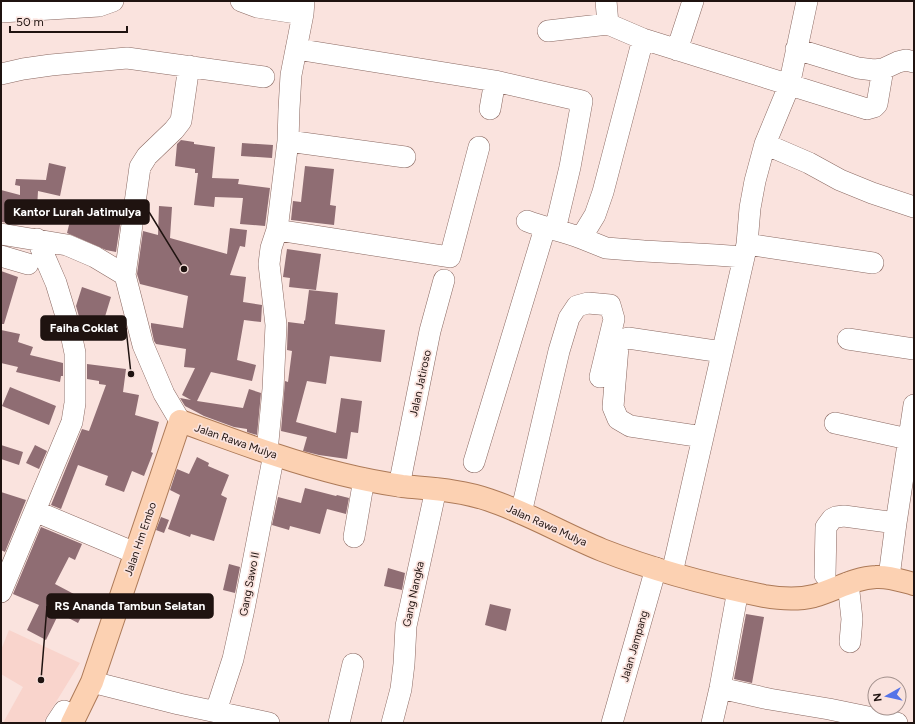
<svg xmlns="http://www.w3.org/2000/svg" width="915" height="724" font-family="Figtree,sans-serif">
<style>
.built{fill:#f9d4cc}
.building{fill:#8f6d73}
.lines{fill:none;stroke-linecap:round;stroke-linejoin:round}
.minor-casing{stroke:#8a6962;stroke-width:22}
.major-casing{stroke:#ad7a58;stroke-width:24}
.minor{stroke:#fff;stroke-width:21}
.major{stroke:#fcd1b2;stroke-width:22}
.labels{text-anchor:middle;stroke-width:3.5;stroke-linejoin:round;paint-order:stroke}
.street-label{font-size:11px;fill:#1f1310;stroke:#fae3de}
.leader{fill:none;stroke:#1f1310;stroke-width:1.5}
.callout-dot{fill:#1f1310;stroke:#fae3de;stroke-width:1.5}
.callout{fill:#1f1310;stroke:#1f1310;stroke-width:1.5}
.callout-label{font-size:12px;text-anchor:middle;font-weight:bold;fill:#fff}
</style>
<rect width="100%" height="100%" fill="#fae3de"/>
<path class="built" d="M 9,630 L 80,663 L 43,723 L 3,723 L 23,687 L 1,674 L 1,650 Z"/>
<path class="building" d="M 181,140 L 194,142 L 194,144 L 215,147 L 212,178 L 239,179 L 238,184 L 270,188 L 265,226 L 240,224 L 243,198 L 215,197 L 214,207 L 194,205 L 198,173 L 195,173 L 195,169 L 175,166 L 177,144 Z
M 242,143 L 273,145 L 272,158 L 241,156 Z
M 49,163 L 66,167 L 60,196 L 38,191 L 37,209 L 14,208 L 10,223 L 1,222 L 1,190 L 20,195 L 20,186 L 15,185 L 16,179 L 46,180 Z
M 305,166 L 334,169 L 330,205 L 336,206 L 334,225 L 291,220 L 293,201 L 301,202 Z
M 97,204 L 116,208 L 117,204 L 123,205 L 116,252 L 106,250 L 67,233 L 74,205 L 95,211 Z
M 159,206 L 172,207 L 170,238 L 227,254 L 230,228 L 247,230 L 245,247 L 240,246 L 230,275 L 246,277 L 243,302 L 262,305 L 261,322 L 244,320 L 237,360 L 256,365 L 252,381 L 211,372 L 197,401 L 243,408 L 249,389 L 261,393 L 257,435 L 247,432 L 247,429 L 234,427 L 204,416 L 185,406 L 180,398 L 191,400 L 182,395 L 195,368 L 184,367 L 186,349 L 156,344 L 154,341 L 151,327 L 151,323 L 183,328 L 188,296 L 140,284 L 137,274 L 143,231 L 158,235 Z
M 287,249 L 321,254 L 316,290 L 289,287 L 290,278 L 283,277 Z
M 1,271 L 18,277 L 4,324 L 1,324 Z
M 82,287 L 111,297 L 100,333 L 82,327 L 76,306 Z
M 309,290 L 338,293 L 335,324 L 385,330 L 381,362 L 330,356 L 326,384 L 307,381 L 296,422 L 336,433 L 341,398 L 362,401 L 358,433 L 351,432 L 347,459 L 319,455 L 303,451 L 307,437 L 281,431 L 285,381 L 288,382 L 292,351 L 287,350 L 288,322 L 304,324 L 304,320 L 305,321 Z
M 1,330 L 20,334 L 18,342 L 33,347 L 30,355 L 63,363 L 63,376 L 61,376 L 60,382 L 16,372 L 18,367 L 1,363 Z
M 87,364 L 126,369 L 123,392 L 139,395 L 135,415 L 159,422 L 151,452 L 153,453 L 144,476 L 132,471 L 124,492 L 105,485 L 108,476 L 78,465 L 61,509 L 51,505 L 82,429 L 89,431 L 106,385 L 99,384 L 99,381 L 87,379 Z
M 10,387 L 56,406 L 49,425 L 2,406 Z
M 1,445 L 23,452 L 19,465 L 1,459 Z
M 35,445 L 47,451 L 39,469 L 26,463 Z
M 197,457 L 209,463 L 208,466 L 229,475 L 221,495 L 227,498 L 214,541 L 191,534 L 190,537 L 168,529 L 180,495 L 170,490 L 177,469 L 189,474 Z
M 305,488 L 336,496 L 337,495 L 349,498 L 346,514 L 327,509 L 320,534 L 290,526 L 289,530 L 272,525 L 278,497 L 301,503 Z
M 1,492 L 26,500 L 5,552 L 1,550 Z
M 161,517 L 169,520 L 164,533 L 156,530 Z
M 41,527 L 82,544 L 75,560 L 69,557 L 55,584 L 89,602 L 78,623 L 59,613 L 46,640 L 27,630 L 39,605 L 13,594 Z
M 229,564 L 240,567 L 235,593 L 223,590 Z
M 388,568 L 405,573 L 402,590 L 384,586 Z
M 490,604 L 511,609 L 506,631 L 485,625 Z
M 746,614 L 764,617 L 752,683 L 734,679 Z"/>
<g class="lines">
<g class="minor-casing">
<path id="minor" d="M 241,1 L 257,7 L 303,14
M 606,1 L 608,24
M 1,12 L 99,6 L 113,1
M 548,31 L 608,24 L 643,39 L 867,109 L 874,107 L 877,104 L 883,69
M 296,49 L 495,81 L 582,101 L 570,167 L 555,230
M 796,49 L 858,68 L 874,70 L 883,69 L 898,62 L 906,60 L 914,62
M 677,50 L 693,1
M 1,74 L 23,69 L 51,65 L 127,58 L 264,77
M 490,109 L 495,81
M 288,141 L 405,157
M 765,144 L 789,86 L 807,1
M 527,221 C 545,228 564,231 581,238 L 595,215 L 603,192 L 643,39
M 277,230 L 450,257 L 479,147
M 1,234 L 67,245 L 95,257 L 125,275 L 143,345 L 164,394 L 180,421
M 581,238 L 606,248 L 644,251 L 716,255 L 743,257
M 747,244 L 750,208 L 755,181 L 765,144 L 809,163 L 840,180 L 872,193 L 914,207
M 1,256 L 28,264
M 125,275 L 140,167 L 147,156 L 174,130 L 181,121 L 189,66
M 848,339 L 914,349
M 835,423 L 908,439
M 703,437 L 630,426 L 618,419 L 613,407 L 618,347 L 621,341 L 628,338 L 722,352
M 267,452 L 273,389 L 276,325 L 269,264 L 271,248 L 277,230 L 288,141 L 289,109 L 291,75 L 303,14 L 304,1
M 474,462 L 545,228
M 399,486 L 430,331 L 444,280
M 35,511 L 135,553
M 521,513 L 559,351 L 569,318 L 577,306 L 588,303 L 610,305 L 614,319 L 600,377
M 354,537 L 364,479
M 672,573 L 747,244 L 873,263
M 825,575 L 826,527 L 832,519 L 836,517 L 844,516 L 896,523
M 889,577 L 896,523 L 914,405
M 848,583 L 852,619 L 850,642
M 1,592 L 72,422 L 75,403 L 75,353 L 70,329 L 56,283 L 37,239
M 92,682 L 179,704 L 269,723
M 720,688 L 769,699 L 829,709 L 897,723
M 216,711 L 233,659 L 244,609 L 274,454
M 56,723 L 64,711
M 339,723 L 353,664
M 392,723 L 401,689 L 404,664 L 406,626 L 436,489
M 612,723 L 656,568
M 712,723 L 720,688 L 738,590"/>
</g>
<g class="major-casing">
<path id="major" d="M 72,723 L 92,682 L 180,421 C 233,440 287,461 341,474 C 361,479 382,483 402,486 C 431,489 461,490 489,500 C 528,513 563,534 602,550 C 653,570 710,585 764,596 C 781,599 798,600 814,596 C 835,590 854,578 876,577 C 889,576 902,581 914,584"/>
</g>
<use href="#minor" class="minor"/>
<use href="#major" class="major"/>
</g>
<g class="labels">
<g class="street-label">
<text transform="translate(420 383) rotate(-78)" y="4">Jalan Jatiroso</text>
<text transform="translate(236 441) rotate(19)" y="4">Jalan Rawa Mulya</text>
<text transform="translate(547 525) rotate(24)" y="4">Jalan Rawa Mulya</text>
<text transform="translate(140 539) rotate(-71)" y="4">Jalan Hm Embo</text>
<text transform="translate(249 584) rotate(-79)" y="4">Gang Sawo II</text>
<text transform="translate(413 594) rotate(-78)" y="4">Gang Nangka</text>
<text transform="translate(634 646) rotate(-74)" y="4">Jalan Jampang</text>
</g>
</g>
<path class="leader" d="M184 269L149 212M131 374L126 328M41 680L47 606"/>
<g class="callout-dot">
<circle cx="184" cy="269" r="4"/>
<circle cx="131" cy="374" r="4"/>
<circle cx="41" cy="680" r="4"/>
</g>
<g class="callout">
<rect x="5" y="200" width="144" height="24" rx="4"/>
<rect x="41" y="316" width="85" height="24" rx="4"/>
<rect x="47" y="594" width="166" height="24" rx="4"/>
</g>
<g class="callout-label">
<text x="77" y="216">Kantor Lurah Jatimulya</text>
<text x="84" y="332">Faiha Coklat</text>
<text x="130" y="610">RS Ananda Tambun Selatan</text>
</g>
<rect width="915" height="724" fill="none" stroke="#1f1310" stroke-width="4"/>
<g transform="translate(887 696) rotate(262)"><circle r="19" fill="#fae3de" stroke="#a2908c"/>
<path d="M0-3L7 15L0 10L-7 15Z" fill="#5473e8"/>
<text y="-6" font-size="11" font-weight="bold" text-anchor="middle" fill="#1f1310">N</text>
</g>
<path d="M10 26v6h117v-6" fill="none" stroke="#1f1310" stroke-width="2"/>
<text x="16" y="26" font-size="12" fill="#1f1310" stroke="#fae3de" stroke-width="3" paint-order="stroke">50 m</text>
</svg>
